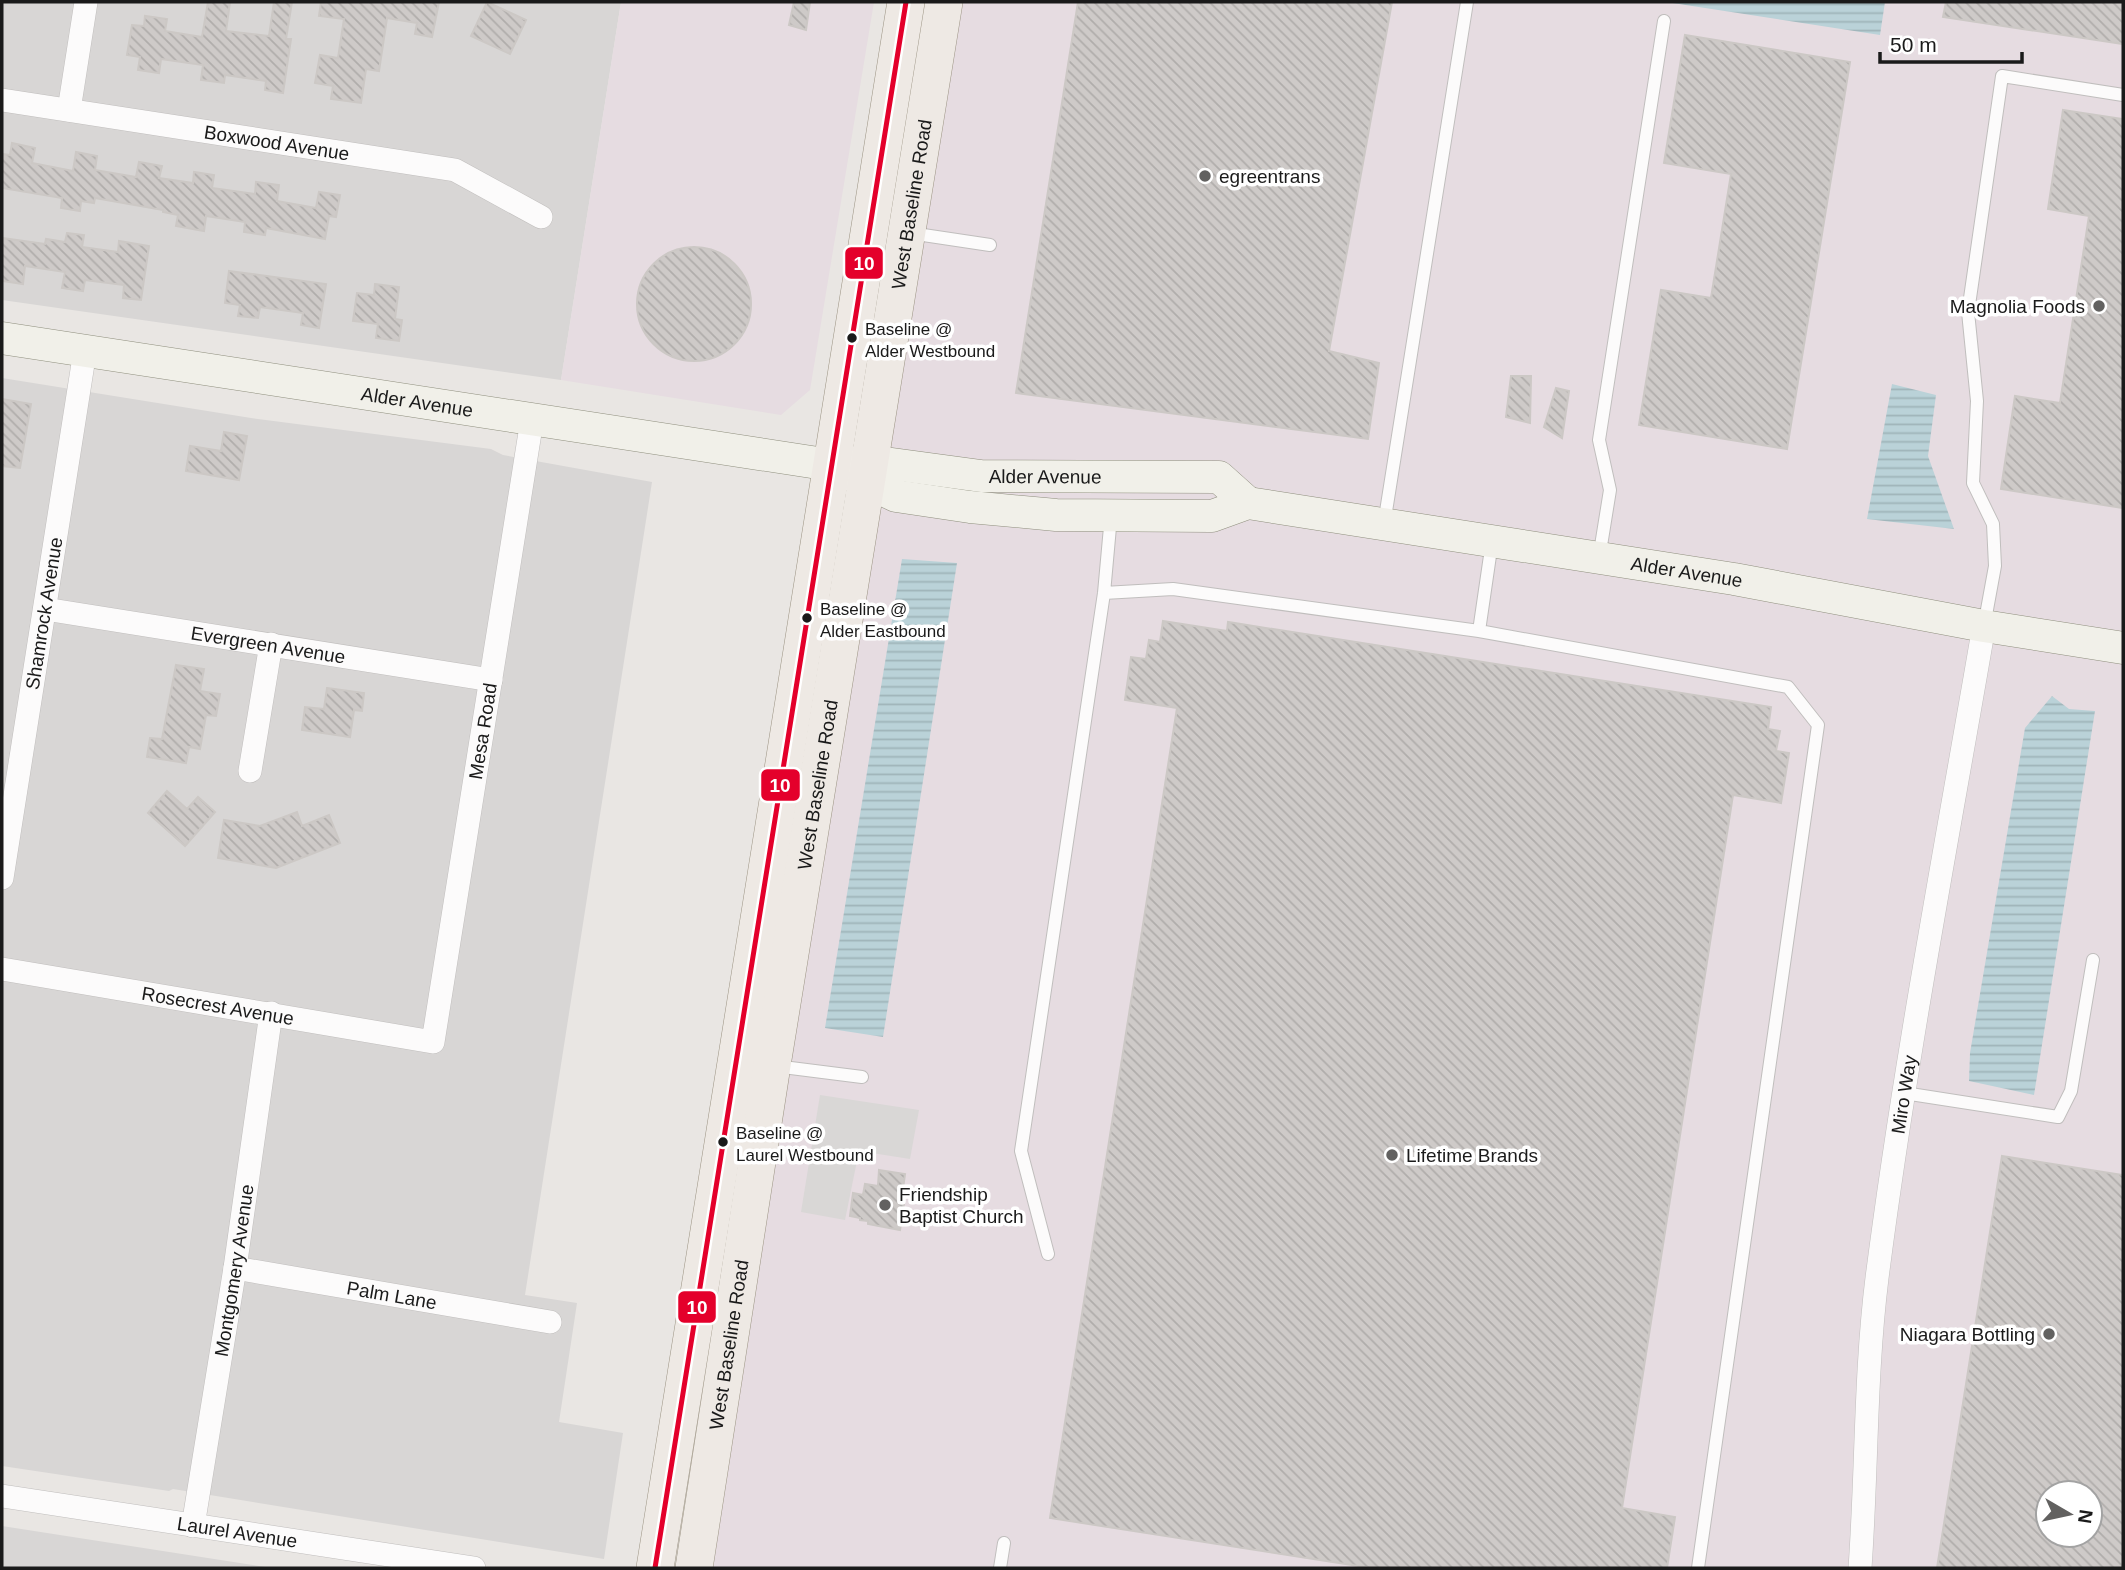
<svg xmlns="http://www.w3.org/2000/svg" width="2125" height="1570" font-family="Helvetica,sans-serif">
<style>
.residential{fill:#d8d6d5}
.industrial{fill:#e6dce1;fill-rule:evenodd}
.parking{fill:#d9d7d6}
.water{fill:url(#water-rules)}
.building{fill:url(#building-back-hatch);stroke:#ccc8c5;stroke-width:2;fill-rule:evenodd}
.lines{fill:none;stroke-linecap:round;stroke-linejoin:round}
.service-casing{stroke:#c0bebd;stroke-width:14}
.minor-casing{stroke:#c0bebd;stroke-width:24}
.secondary-casing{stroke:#8f8f7e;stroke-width:33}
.primary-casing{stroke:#9b9383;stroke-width:38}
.service{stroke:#fcfbfb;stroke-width:12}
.minor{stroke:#fcfbfb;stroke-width:23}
.secondary{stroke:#f1f0e9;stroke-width:32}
.primary{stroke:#eee9e4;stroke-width:37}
.bus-1-casing{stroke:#fff;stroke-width:10}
.bus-1{stroke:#e4002b;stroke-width:5}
.poi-dot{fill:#626160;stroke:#fff;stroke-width:2.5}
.bus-dot{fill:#1a1a1a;stroke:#fff;stroke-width:2.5}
.labels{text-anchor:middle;stroke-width:7;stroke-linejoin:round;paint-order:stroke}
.bus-label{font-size:17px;fill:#1a1a1a;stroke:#fff;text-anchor:start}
.street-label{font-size:19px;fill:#1a1a1a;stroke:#fff}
.poi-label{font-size:19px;fill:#1a1a1a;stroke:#fff;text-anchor:start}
.line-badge{stroke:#fff;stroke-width:2.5}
.badge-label{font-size:19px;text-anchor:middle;font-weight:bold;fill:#fff}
</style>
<defs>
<pattern id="water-rules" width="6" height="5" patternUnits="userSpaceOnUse" patternTransform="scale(1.75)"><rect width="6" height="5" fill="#bad2d8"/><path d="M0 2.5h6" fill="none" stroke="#9fb4b9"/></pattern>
<pattern id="building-back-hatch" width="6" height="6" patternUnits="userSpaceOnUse" patternTransform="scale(1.75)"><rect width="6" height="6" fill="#cecac8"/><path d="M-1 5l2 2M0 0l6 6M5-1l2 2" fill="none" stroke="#b0adab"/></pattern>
</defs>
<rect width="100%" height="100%" fill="#e9e6e3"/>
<path class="residential" d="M 2,2 L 621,2 L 561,380 L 2,300 Z
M 2,378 L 251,418 L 491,449 L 503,455 L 652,482 L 525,1295 L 577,1303 L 559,1422 L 623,1433 L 604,1559 L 173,1489 L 169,1491 L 2,1466 Z
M 2,1526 L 272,1568 L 2,1568 Z"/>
<path class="industrial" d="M 621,2 L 874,2 L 810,390 L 781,415 L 561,380 Z
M 955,2 L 2123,2 L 2123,1568 L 713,1568 ZM 2048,1493 L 2090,1493 L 2090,1535 L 2048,1535 Z"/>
<path class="parking" d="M 820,1095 L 919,1110 L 910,1159 L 859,1151 L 845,1220 L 801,1212 Z"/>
<path class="water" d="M 1666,2 L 1885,2 L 1880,35 Z
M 1892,384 L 1936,395 L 1928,456 L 1954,529 L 1867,519 Z
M 902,559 L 957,563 L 883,1037 L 825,1028 Z
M 2052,696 L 2069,709 L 2095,711 L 2034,1095 L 1969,1081 L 1970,1053 L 2025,728 Z"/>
<path class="building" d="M 208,2 L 230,2 L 226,31 L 269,36 L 274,2 L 292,2 L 286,39 L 291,39 L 283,93 L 265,90 L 266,81 L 225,75 L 224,83 L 201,80 L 203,65 L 161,59 L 159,73 L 138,70 L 140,57 L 127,55 L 132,25 L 144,26 L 145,16 L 167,19 L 165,31 L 202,37 Z
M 321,2 L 439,2 L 432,37 L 415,34 L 417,23 L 387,18 L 379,71 L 366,69 L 361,103 L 331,99 L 333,86 L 315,83 L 320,55 L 338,58 L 344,19 L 319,16 Z
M 487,2 L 526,20 L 510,54 L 471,36 Z
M 794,2 L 810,2 L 806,30 L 789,25 Z
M 1078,2 L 1392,2 L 1329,351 L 1379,363 L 1368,439 L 1016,393 Z
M 1946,2 L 2123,2 L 2123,44 L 1943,17 Z
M 1685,35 L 1850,62 L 1787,449 L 1639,425 L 1661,290 L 1711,298 L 1731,174 L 1664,163 Z
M 2063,110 L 2123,119 L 2123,508 L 2001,489 L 2015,396 L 2060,403 L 2089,216 L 2048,209 Z
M 12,143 L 35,148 L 32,163 L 73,171 L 76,152 L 97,156 L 95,170 L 136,177 L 139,162 L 162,166 L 159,178 L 193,183 L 194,172 L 214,175 L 212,188 L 255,194 L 256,182 L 279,185 L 277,201 L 316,208 L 319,192 L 340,195 L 336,217 L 329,216 L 325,239 L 266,228 L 265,235 L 244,232 L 245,222 L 206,216 L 204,231 L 176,226 L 178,215 L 163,212 L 163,210 L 95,198 L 94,203 L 81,201 L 80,211 L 61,208 L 62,198 L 2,188 L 2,154 L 10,155 Z
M 67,233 L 84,235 L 82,247 L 118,252 L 119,241 L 149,246 L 141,300 L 123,298 L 124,285 L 85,280 L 83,291 L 62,288 L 65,272 L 25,266 L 23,284 L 2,281 L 2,238 L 45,244 L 46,239 L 65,242 Z
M637 304a57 57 0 1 1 114 0a57 57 0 1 1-114 0Z
M 229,271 L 326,284 L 319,328 L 301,325 L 303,313 L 260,307 L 258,318 L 238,316 L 240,305 L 225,303 Z
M 375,284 L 399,287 L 395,319 L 402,320 L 399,341 L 376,338 L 378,324 L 353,321 L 357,293 L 374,295 Z
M 1511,376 L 1531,376 L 1530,423 L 1506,417 Z
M 1556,388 L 1569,391 L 1562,438 L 1544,427 Z
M 2,399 L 31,404 L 20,468 L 2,466 Z
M 224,432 L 247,436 L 239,480 L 186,471 L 190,446 L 221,451 Z
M 1163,621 L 1227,631 L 1228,622 L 1771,707 L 1768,729 L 1780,731 L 1776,751 L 1789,753 L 1781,803 L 1733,795 L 1622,1508 L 1675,1517 L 1667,1568 L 1371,1568 L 1050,1518 L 1177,708 L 1125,700 L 1131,657 L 1146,659 L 1149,640 L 1160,642 Z
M 176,665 L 204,669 L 200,691 L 220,694 L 216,716 L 206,715 L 200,749 L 189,747 L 186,763 L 147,757 L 150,738 L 162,739 Z
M 327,688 L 364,693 L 362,711 L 354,710 L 350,737 L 302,730 L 305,707 L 324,709 Z
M 167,791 L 187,809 L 198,797 L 215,812 L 185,846 L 148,813 Z
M 297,812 L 302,826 L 329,815 L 340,843 L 276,868 L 218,858 L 224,820 L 260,826 Z
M 2002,1156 L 2123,1175 L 2123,1568 L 1937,1568 ZM 2048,1493 L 2090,1493 L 2090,1535 L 2048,1535 Z
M 879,1170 L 905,1174 L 902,1196 L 905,1197 L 900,1230 L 868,1224 L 868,1221 L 860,1220 L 860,1218 L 850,1216 L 853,1193 L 863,1195 L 865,1184 L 878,1186 Z"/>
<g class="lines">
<g class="service-casing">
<path id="service" d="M 910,233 L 990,245
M 1384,524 L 1467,2
M 1599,558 L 1610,490 L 1599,440 L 1664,21
M 1104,593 L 1173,589 L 1479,631 L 1788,687 L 1818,725 L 1698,1568
M 1984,626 L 1995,566 L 1993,524 L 1973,483 L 1977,401 L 1968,312 L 2002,76 L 2123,95
M 1479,631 L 1492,542
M 775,1066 L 862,1077
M 1904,1093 L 2058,1117 L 2071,1091 L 2093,960
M 1048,1254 L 1021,1151 L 1104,593 L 1111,516
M 1000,1568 L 1004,1543"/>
</g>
<g class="minor-casing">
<g id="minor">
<path id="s1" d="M 2,100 L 455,170 L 541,217"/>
<path d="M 69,110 L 86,2"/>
<path id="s2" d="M 45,609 L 491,680"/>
<path d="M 250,771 L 271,644"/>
<path id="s3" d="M 2,878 L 85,351"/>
<path id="s4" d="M 2,969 L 433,1042 L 532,420"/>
<path id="s5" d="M 235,1268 L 550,1322"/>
<path id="s6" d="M 2,1496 L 474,1568"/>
<path id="s7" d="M 193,1526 L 235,1268 L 271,1013"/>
<path id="s8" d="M 1860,1568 C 1867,1471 1865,1374 1877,1278 C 1905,1060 1947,842 1984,626"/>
</g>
</g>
<g class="secondary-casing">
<g id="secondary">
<path id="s9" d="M 2,338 L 831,465 L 870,461 L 981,476 L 1219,477 L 1248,503"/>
<path id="s10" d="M 845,472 L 896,496 L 970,507 L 1056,515 L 1212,516 L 1248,503 L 1734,579 L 1984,626 L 2123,648"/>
</g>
</g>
<g class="primary-casing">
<g id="primary">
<path d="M 655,1568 L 906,2"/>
<path id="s11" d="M 694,1568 L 772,1065 L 944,2"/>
</g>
</g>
<use href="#service" class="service"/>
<use href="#minor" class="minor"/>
<use href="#secondary" class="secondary"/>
<use href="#primary" class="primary"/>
<g class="bus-1-casing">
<path id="bus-1" d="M 655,1568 L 906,2"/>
</g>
<use href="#bus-1" class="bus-1"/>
</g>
<g class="poi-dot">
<circle cx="1205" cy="176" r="7"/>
<circle cx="2099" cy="306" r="7"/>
<circle cx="1392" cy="1155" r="7"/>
<circle cx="885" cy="1205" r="7"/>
<circle cx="2049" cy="1334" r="7"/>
</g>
<g class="bus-dot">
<circle cx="852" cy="338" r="6"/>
<circle cx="807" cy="618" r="6"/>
<circle cx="723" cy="1142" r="6"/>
</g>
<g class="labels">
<g class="bus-label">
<text x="865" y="335">Baseline @<tspan x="865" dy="22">Alder Westbound</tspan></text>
<text x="820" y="615">Baseline @<tspan x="820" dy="22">Alder Eastbound</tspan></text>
<text x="736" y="1139">Baseline @<tspan x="736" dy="22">Laurel Westbound</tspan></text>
</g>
<g class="street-label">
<text dy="7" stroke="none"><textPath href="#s1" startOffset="278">Boxwood Avenue</textPath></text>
<text dy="7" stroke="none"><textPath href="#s11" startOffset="1381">West Baseline Road</textPath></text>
<text dy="7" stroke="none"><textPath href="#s9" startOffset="420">Alder Avenue</textPath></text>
<text dy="7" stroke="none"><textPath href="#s9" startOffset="1054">Alder Avenue</textPath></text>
<text dy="7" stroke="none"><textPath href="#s10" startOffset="856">Alder Avenue</textPath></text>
<text dy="7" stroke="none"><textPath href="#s3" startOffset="268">Shamrock Avenue</textPath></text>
<text dy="7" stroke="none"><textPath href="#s2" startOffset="226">Evergreen Avenue</textPath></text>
<text dy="7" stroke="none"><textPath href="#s4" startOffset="752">Mesa Road</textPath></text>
<text dy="7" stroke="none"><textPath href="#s11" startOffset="793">West Baseline Road</textPath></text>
<text dy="7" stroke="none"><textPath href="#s4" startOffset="219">Rosecrest Avenue</textPath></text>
<text dy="7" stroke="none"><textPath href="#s8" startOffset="476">Miro Way</textPath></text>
<text dy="7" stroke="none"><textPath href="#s7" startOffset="259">Montgomery Avenue</textPath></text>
<text dy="7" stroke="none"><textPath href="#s5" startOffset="159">Palm Lane</textPath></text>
<text dy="7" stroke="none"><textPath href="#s11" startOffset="226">West Baseline Road</textPath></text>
<text dy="7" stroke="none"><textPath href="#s6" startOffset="238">Laurel Avenue</textPath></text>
</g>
<g class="poi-label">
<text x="1219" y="183">egreentrans</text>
<text x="2085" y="313" text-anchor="end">Magnolia Foods</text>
<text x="1406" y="1162">Lifetime Brands</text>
<text x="899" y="1201">Friendship<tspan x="899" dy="22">Baptist Church</tspan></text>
<text x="2035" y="1341" text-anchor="end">Niagara Bottling</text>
</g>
</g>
<g class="line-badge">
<rect x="844" y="246" width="40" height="34" rx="7" fill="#e4002b"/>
<rect x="760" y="768" width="41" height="34" rx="7" fill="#e4002b"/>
<rect x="677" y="1290" width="40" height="34" rx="7" fill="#e4002b"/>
</g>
<g class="badge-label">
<text x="864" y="270">10</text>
<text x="780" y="792">10</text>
<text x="697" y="1314">10</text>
</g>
<rect width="2125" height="1570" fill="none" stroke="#1a1a1a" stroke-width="7"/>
<g transform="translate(2069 1514) rotate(99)"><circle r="33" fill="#ffffff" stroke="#a3a3a3" stroke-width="2"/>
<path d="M0-5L12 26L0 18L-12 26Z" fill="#626160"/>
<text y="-10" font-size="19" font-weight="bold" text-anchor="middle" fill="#1a1a1a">N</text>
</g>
<path d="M1880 52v10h142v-10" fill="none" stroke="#1a1a1a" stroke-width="3.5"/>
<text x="1890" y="52" font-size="21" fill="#1a1a1a" stroke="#ffffff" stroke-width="5" paint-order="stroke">50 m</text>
</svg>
